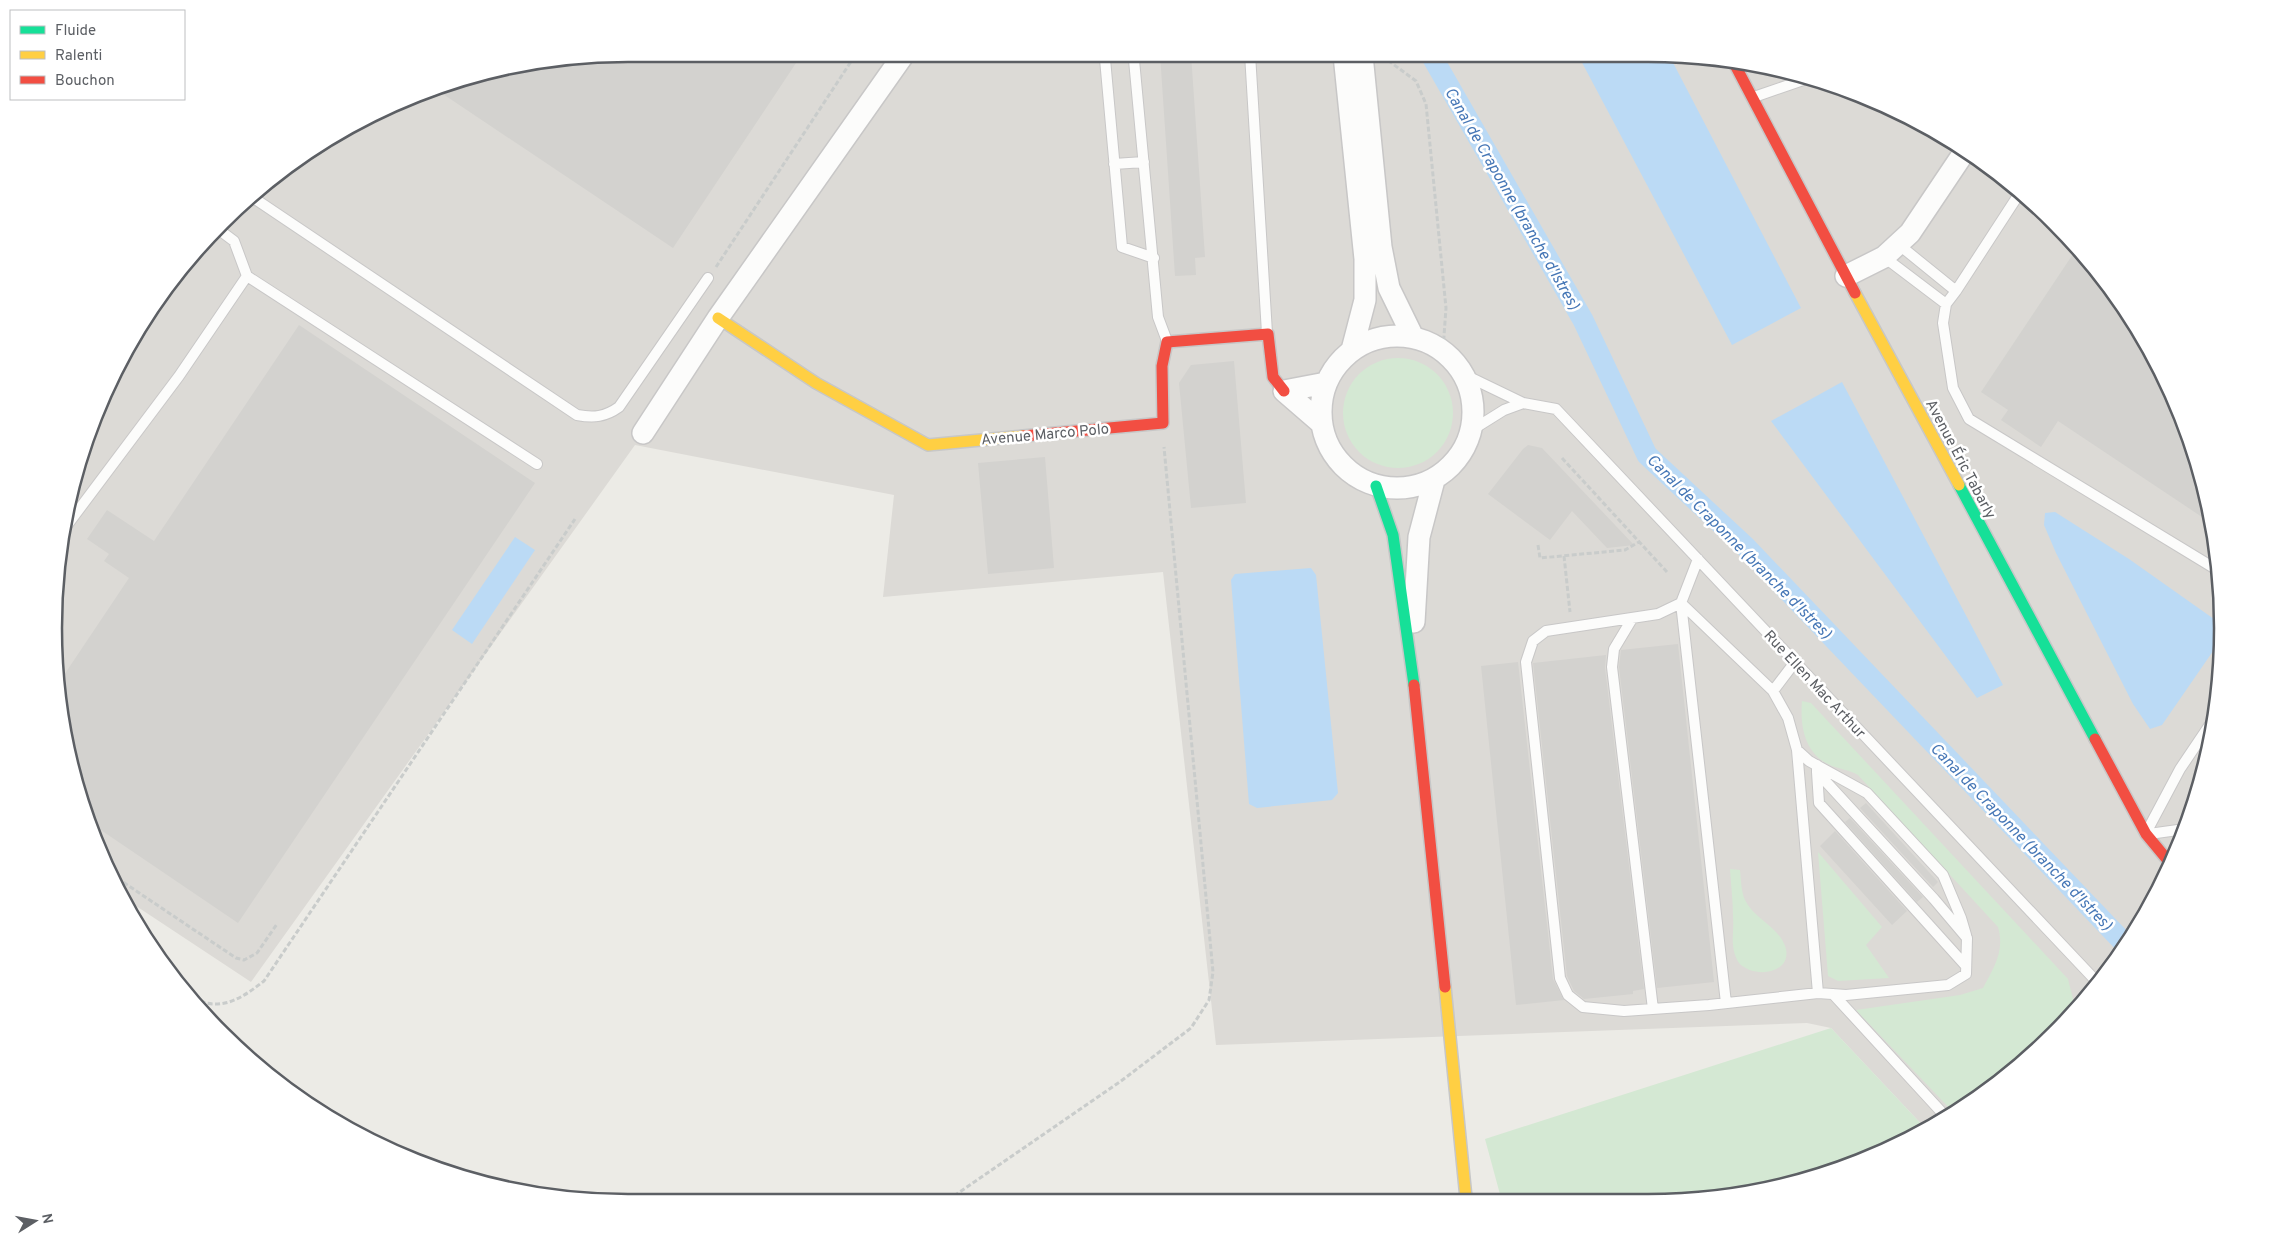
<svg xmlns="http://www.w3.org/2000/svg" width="2277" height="1256" font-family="Overpass,sans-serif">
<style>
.industrial{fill:#dcdad6}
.green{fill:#d4e8d3}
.water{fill:#bbdaf5}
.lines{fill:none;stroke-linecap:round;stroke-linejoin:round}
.canal{stroke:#bbdaf5;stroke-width:21}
.building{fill:#d3d2cf}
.lane-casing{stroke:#c8c7c7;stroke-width:12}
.street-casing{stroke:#c8c7c7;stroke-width:24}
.fast-casing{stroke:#c7c7c7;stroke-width:14}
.slow-casing{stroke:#c7c7c7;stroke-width:14}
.jam-casing{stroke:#c7c7c7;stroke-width:14}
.path{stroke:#c9cccb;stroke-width:3;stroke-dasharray:5 2.5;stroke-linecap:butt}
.lane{stroke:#fcfcfb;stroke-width:10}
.street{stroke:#fcfcfb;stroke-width:21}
.fast{stroke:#16e098;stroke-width:11}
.slow{stroke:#ffcf43;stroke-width:11}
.jam{stroke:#f24e42;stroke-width:11}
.labels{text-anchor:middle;stroke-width:5;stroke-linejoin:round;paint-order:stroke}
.street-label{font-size:15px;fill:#5c5f64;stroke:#fff}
.water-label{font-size:16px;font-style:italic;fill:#4677b6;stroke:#fff}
.rim{fill:none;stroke:#5c5f64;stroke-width:2.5}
</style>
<rect width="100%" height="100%" fill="#ecebe6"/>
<path class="industrial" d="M 628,54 L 1686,55 L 1798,73 L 1936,131 L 2027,196 L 2104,278 L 2164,374 L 2204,479 L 2222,590 L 2218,703 L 2193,812 L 2146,915 L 2081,1007 L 1968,1105 L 1925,1128 L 1831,1028 L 1807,1023 L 1216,1045 L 1163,572 L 883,597 L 894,495 L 635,445 L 251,982 L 124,898 L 98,848 L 73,776 L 55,666 L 55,590 L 73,480 L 98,408 L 150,309 L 196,249 L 278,173 L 341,131 L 443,84 L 516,65 Z"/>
<path class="green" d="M1343 413a55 55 0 1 1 110 0a55 55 0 1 1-110 0Z
M 1802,701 L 1811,703 L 1824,717 L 2068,979 L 2076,1011 L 1968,1105 L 1954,1113 L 1856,1010 L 1960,995 L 1983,988 C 1994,967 2005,951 1998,927 L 1858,775 C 1848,769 1837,769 1828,764 C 1804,752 1800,725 1802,701 Z
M 1818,852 L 1882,927 L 1866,945 L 1889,978 L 1838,981 L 1828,976 Z
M 1730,869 L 1740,870 C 1741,879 1741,891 1745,900 C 1754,919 1781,928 1786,949 C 1791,974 1754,979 1739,963 C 1736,959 1733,950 1733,945 C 1732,936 1734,927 1733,918 C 1733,902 1731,885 1730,869 Z
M 1831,1028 L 1925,1128 L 1868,1159 L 1724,1197 L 1501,1198 L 1485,1139 Z"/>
<path class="water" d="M 1578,55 L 1669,55 L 1801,308 L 1732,345 Z
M 1842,382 L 2003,685 L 1977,698 L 1771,421 Z
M 2055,512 L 2129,559 L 2221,624 L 2220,641 L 2162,725 L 2150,729 L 2133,704 L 2056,553 L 2044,525 L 2045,513 Z
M 515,537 L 535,550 L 472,644 L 452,630 Z
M 1311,568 L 1316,575 L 1338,793 L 1332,800 L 1257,808 L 1249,804 L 1231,580 L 1235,574 Z"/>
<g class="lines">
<path class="canal" d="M 1431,55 L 1583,320 L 1647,455 L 1746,547 L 2125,944"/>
</g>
<path class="building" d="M 628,54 L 802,54 L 673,248 L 434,88 L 516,65 Z
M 1160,54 L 1191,54 L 1205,257 L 1195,258 L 1196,275 L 1175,276 Z
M 2077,248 L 2104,278 L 2164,374 L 2204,479 L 2211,523 L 2058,421 L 2041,447 L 2001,420 L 2008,410 L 1981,392 Z
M 299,325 L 535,483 L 238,923 L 89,822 L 73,776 L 58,684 L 129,578 L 104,561 L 109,554 L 87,539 L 107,510 L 154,541 Z
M 1234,361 L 1246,503 L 1191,508 L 1179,383 L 1191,365 Z
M 1528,445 L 1542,448 L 1634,545 L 1607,548 L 1572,511 L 1550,540 L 1488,494 L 1523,449 Z
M 1045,457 L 1054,568 L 988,574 L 978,463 Z
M 1678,644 L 1714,982 L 1657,988 L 1619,667 L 1621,650 Z
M 1606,655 L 1605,668 L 1644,989 L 1633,991 L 1633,994 L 1584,999 L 1574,991 L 1567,976 L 1533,663 Z
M 1518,662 L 1553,979 L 1564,1000 L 1516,1005 L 1481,666 Z
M 1866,803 L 1938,882 L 1933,887 L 1860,808 Z
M 1850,818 L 1923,897 L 1917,902 L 1845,822 Z
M 1835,831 L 1907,911 L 1892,925 L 1820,846 Z"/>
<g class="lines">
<g class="lane-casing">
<path id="lane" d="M 1108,54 L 1105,59 L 1122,247 L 1154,258
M 1130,54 L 1134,60 L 1158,317 L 1167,341
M 1250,54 L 1267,333
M 1754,97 L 1809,78
M 1114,164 L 1144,162
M 252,197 L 577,415 C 594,418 605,417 619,407 L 708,278
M 218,229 L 234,241 L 247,276 L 537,464
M 1898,244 L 1956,291 L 2021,191
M 1884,257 L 1946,304
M 1956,291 L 1946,304 L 1943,323 L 1953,388 L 1969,419 L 2219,571
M 1465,375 L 1523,403 L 1504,410 L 1472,430
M 1523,403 L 1556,409 L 2098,983
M 65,528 L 179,376 L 247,276
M 1698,559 L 1681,603 L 1658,614 L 1546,631 L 1533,641 L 1526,662 L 1560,978 L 1568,995 L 1583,1007 L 1624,1011 L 1709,1005 L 1818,993 L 1797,750 L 1788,718 L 1773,691 L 1795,662
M 1681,603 L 1726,1003
M 1681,603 L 1773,691
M 1632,619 L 1614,649 L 1612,667 L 1653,1009
M 1797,750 L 1809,761 L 1867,793 L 1943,875 L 1961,918 L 1966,935
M 1817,765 L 1817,772 L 1934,899 L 1967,938 L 1966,974 L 1948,985 L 1846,995 L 1818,993
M 1817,772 L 1819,803 L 1966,966
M 2147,831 L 2180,769 L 2215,717
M 2149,834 L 2185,829
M 1833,994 L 1946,1117"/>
</g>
<g class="street-casing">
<path id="street" d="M 1344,55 L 1365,259 L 1365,300 L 1352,350
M 1362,55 L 1381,247 L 1389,288 L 1413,337
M 1846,276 L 1884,257 L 1910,233 L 1965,151
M1321 412a76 76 0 1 1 152 0a76 76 0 1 1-152 0Z
M 1321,423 L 1284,391 L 1326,383
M 643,433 L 718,318 L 904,54
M 1414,622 L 1419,537 L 1434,480"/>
</g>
<g class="fast-casing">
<path id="fast" d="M 1959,485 L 2095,739
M 1376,486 L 1393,535 L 1414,685"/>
</g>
<g class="slow-casing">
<path id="slow" d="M 1855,293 L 1959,485
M 718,318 L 816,383 L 928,445 L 1023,436
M 1445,987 L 1466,1198"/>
</g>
<g class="jam-casing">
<path id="jam" d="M 1734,63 L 1855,293
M 1023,436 L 1163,423 L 1162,366 L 1167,342 L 1268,334 L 1273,377 L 1284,391
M 1414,685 L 1445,987
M 2095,739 L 2146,834 L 2170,863"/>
</g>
<path class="path" d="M 1382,56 L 1416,81 L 1426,104 L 1446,308 L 1443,350
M 716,267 L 856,54
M 1562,458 L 1667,572
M 1538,545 L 1540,558 L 1625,550 L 1639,542
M 1564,556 L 1570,612
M 111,874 L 236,958 L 244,960 L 257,953 L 277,924
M 182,988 C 189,992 198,1001 206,1003 C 229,1008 247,994 264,981 L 575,519
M 948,1200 L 1121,1081 L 1191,1028 L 1209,1000 L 1213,972 L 1164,447"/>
<use href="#lane" class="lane"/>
<use href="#street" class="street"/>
<use href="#fast" class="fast"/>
<use href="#slow" class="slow"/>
<use href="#jam" class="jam"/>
</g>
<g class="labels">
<g class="street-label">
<text transform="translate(1045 434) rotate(-5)" y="5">Avenue Marco Polo</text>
<text transform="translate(1961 459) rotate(62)" y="5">Avenue Éric Tabarly</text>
<text transform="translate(1815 684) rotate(47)" y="5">Rue Ellen Mac Arthur</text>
</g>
<g class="water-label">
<text transform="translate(1513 198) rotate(60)" y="6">Canal de Craponne (branche d'Istres)</text>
<text transform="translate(1740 546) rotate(45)" y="6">Canal de Craponne (branche d'Istres)</text>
<text transform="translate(2022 836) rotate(46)" y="6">Canal de Craponne (branche d'Istres)</text>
</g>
</g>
<path d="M0 0H2277V1256H0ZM628 62H1648A566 566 0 0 1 2214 628V628A566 566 0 0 1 1648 1194H628A566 566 0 0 1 62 628V628A566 566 0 0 1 628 62Z" fill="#fff" fill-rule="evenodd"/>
<path class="rim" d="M628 62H1648A566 566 0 0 1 2214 628V628A566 566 0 0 1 1648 1194H628A566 566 0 0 1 62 628V628A566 566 0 0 1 628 62Z"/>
<rect x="10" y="10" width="175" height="90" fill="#ffffff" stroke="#bebfc1"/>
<rect x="20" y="26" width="25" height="8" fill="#16e098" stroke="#bebfc1"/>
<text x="55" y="35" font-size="15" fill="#5c5f64">Fluide</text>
<rect x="20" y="51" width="25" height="8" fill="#ffcf43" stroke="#bebfc1"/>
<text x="55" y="60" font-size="15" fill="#5c5f64">Ralenti</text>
<rect x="20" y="76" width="25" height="8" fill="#f24e42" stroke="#bebfc1"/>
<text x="55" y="85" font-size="15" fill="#5c5f64">Bouchon</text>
<g transform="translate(35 1221) rotate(79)" stroke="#ffffff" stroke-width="4" paint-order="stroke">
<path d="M0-4L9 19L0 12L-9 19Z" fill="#5c5f64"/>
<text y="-8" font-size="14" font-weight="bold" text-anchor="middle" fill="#5c5f64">N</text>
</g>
</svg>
